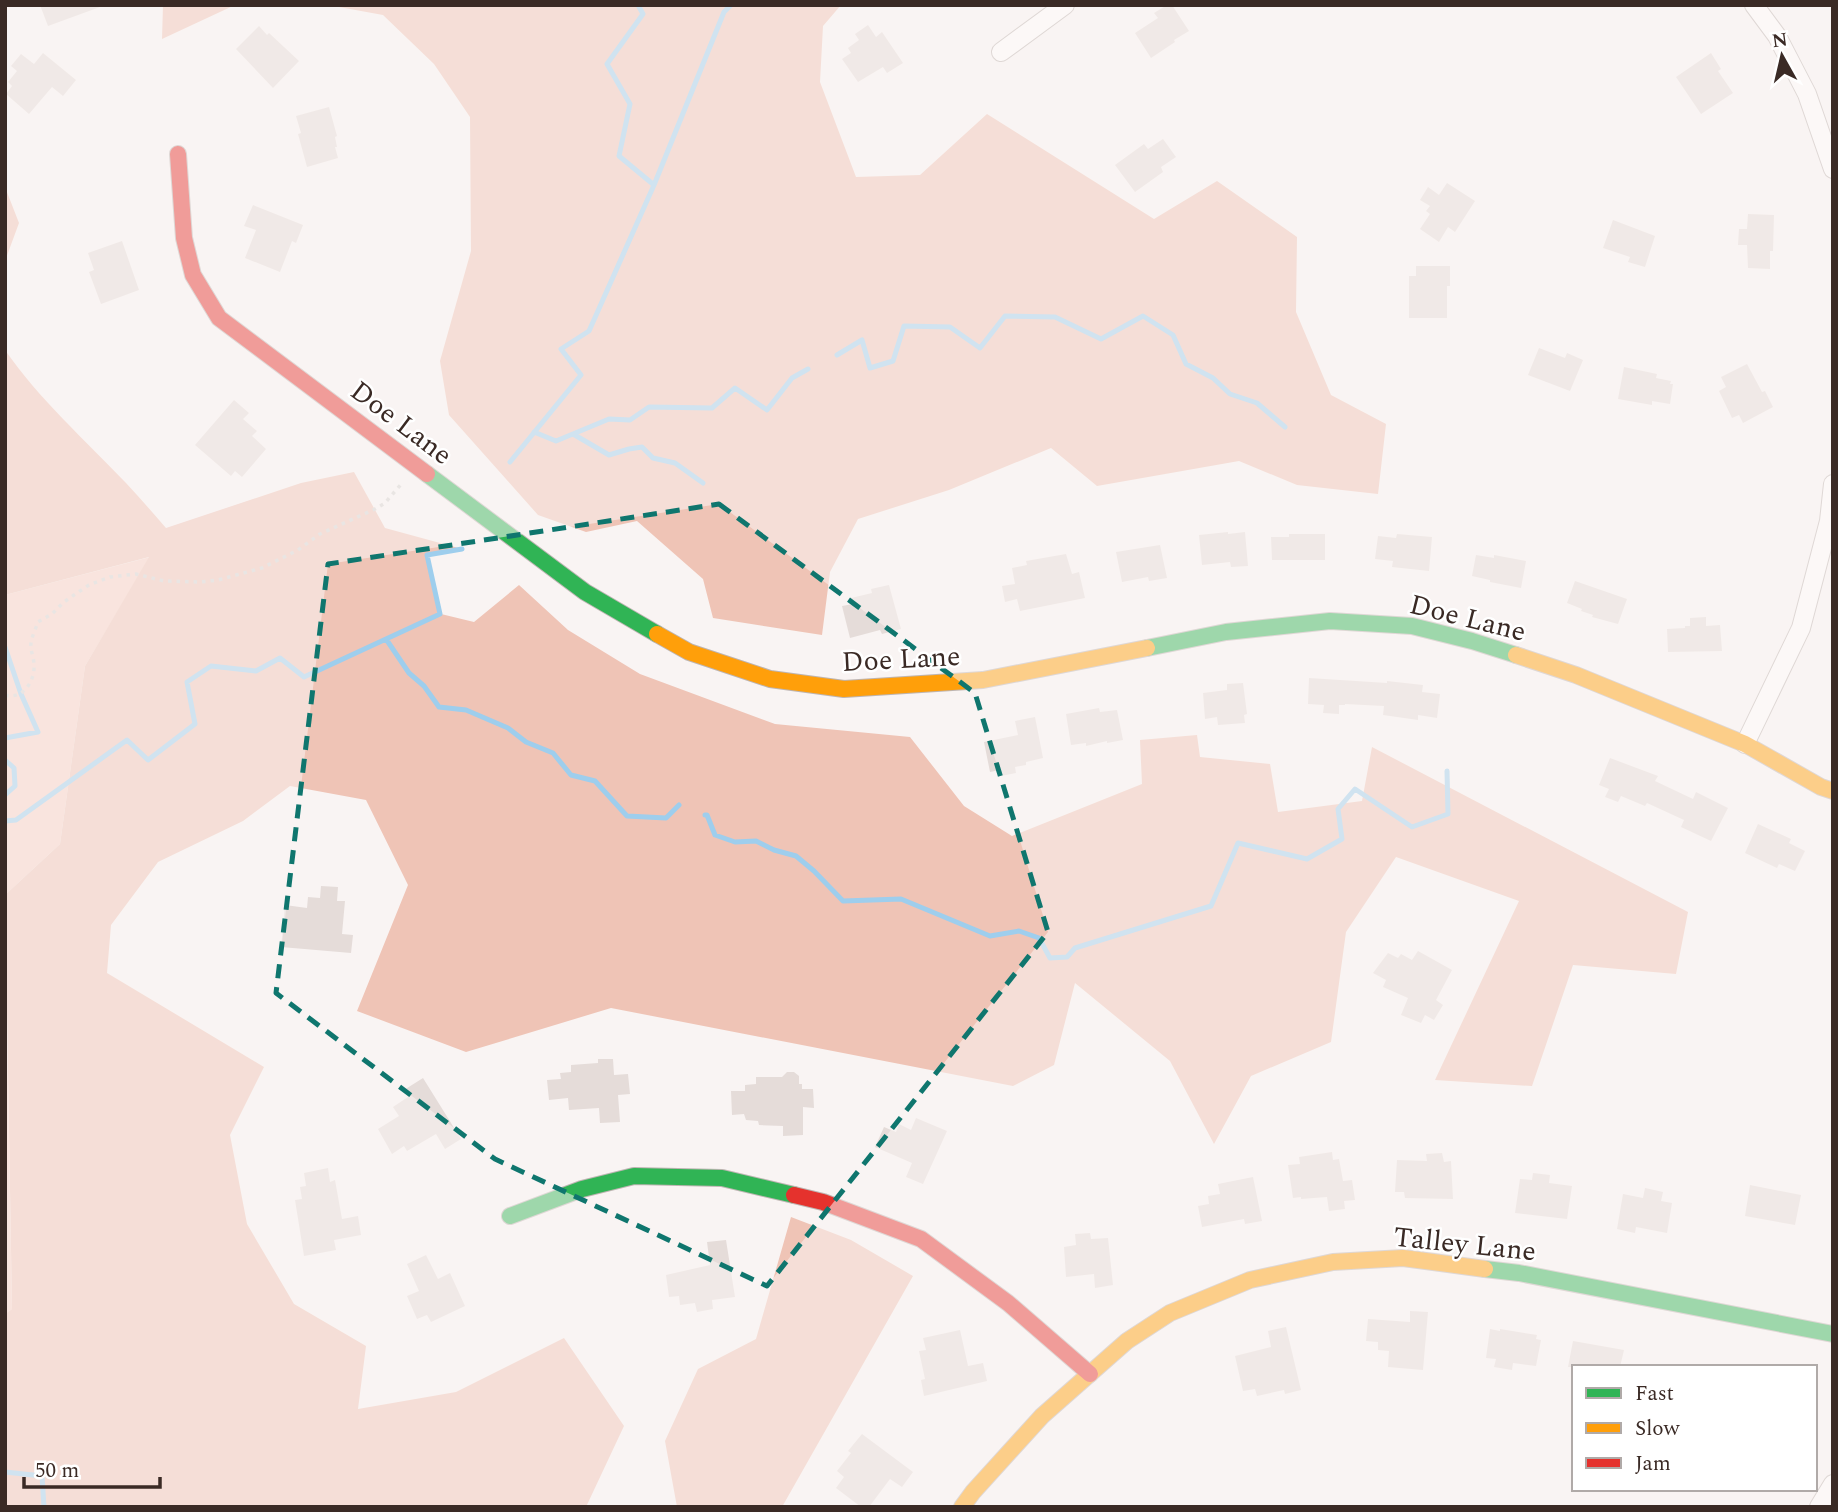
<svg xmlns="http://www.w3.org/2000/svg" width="1838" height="1512" font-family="Spectral,serif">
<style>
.green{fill:#f8d1c5}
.forest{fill:#efc4b6}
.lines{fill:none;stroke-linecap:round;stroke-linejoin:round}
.stream{stroke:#9eceed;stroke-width:5}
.building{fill:#e5dcd9}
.street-casing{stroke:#beb5b2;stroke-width:20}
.fast-casing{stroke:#beb5b2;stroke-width:18}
.slow-casing{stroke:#beb5b2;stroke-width:18}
.jam-casing{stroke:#beb5b2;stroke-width:18}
.path{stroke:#d5d3d1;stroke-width:3.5;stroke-dasharray:3.5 5;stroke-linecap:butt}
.street{stroke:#fefdfd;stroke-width:18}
.fast{stroke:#30b455;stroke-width:16}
.slow{stroke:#ff9f0a;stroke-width:16}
.jam{stroke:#e5322d;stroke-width:16}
.marked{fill:none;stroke:#0f766e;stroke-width:5;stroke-dasharray:14 9;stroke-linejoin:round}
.labels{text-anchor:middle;stroke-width:5;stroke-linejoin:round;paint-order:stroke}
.street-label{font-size:28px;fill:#3a2a25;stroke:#fff}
</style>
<rect width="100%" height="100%" fill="#f9f4f3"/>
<path class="green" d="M 150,557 L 85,666 L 60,844 L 5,895 L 5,595 Z
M 5,918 L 12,1309 L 5,1314 Z"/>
<path class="forest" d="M 163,5 L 235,5 L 162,39 Z
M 328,5 L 841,5 L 823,26 L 820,82 L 856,177 L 920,175 L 987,114 L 1154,219 L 1217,181 L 1297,237 L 1296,312 L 1331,395 L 1386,424 L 1378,494 L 1297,485 L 1239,461 L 1097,486 L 1051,448 L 949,490 L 858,519 L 830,572 L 822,635 L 713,618 L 703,579 L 637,521 L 586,532 L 538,515 L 449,415 L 440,361 L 471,251 L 470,117 L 434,64 L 383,15 Z
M 5,187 L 19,223 L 5,261 Z
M 5,350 C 39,399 85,440 126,483 C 140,498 153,513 166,528 L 301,483 L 354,472 L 385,528 L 462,549 L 427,556 L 441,614 L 474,622 L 519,585 L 568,630 L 640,674 L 775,724 L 910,737 L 964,806 L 1012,836 L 1142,784 L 1140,740 L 1197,735 L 1200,757 L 1270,764 L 1278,812 L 1362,801 L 1372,747 L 1688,912 L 1676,974 L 1573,965 L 1532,1086 L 1435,1080 L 1519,901 L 1396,857 L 1346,932 L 1331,1042 L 1251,1076 L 1214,1144 L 1170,1061 L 1075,983 L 1054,1065 L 1013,1086 L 611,1008 L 466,1052 L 357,1011 L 408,885 L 366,800 L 290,786 L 243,821 L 158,862 L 111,925 L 107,973 L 264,1067 L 230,1135 L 247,1224 L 294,1304 L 366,1346 L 358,1409 L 456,1392 L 564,1338 L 624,1426 L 586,1507 L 5,1507 L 5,1314 L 12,1309 L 5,895 L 60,844 L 85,666 L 149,557 L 5,595 Z
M 791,1217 L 851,1240 L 913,1276 L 782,1507 L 677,1507 L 665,1441 L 698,1369 L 756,1339 Z"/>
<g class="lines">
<path class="stream" d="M 638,5 L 643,14 L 607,64 L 630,104 L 619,156 L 654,185
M 837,355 L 862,340 L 870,368 L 893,361 L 904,326 L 950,327 L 980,348 L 1005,316 L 1055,317 L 1101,339 L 1143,316 L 1173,335 L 1186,364 L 1213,378 L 1230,394 L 1257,403 L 1285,427
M 534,432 L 556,441 L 609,419 L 630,420 L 649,407 L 712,408 L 735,388 L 767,410 L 792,378 L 808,369
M 573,434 L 609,455 L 629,449 L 642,447 L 653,458 L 675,463 L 703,483
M 510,462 L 581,375 L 561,349 L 589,331 L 654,185 L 724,12 L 731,5
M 386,639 L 409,673 L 424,686 L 439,707 L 466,710 L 508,728 L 526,742 L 553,753 L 571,775 L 595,781 L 627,816 L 666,818 L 679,805
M 5,647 L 21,694 L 38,732 L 5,738
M 5,760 L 14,768 L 15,786 L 5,795
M 705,815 L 707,815 L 715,835 L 735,842 L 756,841 L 774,850 L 796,856 L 814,871 L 843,901 L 901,899 L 990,936 L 1019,931 L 1039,938 L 1050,958 L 1067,957 L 1075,948 L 1211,906 L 1238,843 L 1307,859 L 1342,839 L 1338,809 L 1355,789 L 1412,827 L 1448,814 L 1447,771
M 5,821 L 16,820 L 127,740 L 148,760 L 195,724 L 187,682 L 211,666 L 256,671 L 280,658 L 304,677 L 440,614 L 427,555 L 462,549
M 5,1472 L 42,1476 L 44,1507"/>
</g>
<path class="building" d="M 40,5 L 99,5 L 100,7 L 48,26 Z
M 1167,5 L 1172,5 L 1189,31 L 1174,40 L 1175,42 L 1151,58 L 1135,33 L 1158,18 L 1154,13 Z
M 868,25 L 876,37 L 882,32 L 903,63 L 887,73 L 883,67 L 858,82 L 842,59 L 851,53 L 848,48 L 859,40 L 855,34 Z
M 259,26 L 267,35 L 269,33 L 299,61 L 273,88 L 236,49 Z
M 43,53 L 76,80 L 63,96 L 52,87 L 29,114 L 6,94 L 12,86 L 8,82 L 17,71 L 11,66 L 21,54 L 34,64 Z
M 1711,53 L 1721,69 L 1718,71 L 1733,93 L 1701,114 L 1676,77 Z
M 329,107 L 337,136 L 335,137 L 337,147 L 335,147 L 338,158 L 307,167 L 298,134 L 301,133 L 296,116 Z
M 1163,139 L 1176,157 L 1161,167 L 1163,172 L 1135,192 L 1115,165 L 1144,144 L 1148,149 Z
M 1447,183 L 1475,201 L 1455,232 L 1448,227 L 1439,242 L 1420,229 L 1430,214 L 1426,211 L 1430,206 L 1420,200 L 1428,187 L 1439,195 Z
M 253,205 L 303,225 L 296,243 L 292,241 L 280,272 L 245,258 L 256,230 L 244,226 Z
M 1748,214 L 1774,215 L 1773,251 L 1770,251 L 1770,269 L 1748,268 L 1747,245 L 1738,245 L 1739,229 L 1747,229 Z
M 1613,220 L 1655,236 L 1645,267 L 1628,262 L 1630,257 L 1603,248 Z
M 122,241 L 139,290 L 101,304 L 89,272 L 94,270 L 88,253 Z
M 1416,266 L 1450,266 L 1450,286 L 1447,286 L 1447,318 L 1409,318 L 1409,276 L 1416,276 Z
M 1539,348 L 1565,358 L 1567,353 L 1583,360 L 1570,391 L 1528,375 Z
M 1747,364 L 1762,392 L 1765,391 L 1773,407 L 1743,423 L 1739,415 L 1732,418 L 1719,391 L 1726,387 L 1721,377 Z
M 1624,367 L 1657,374 L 1656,378 L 1671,381 L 1670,384 L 1673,384 L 1670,404 L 1652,401 L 1652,405 L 1618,399 Z
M 234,400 L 249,413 L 243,419 L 257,431 L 252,436 L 266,449 L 242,477 L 235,471 L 231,476 L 195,445 Z
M 1228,532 L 1228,534 L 1245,532 L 1248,566 L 1231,567 L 1230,562 L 1202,565 L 1199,535 Z
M 1289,534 L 1325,534 L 1325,560 L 1272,560 L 1271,537 L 1289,537 Z
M 1397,534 L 1432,537 L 1429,571 L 1392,567 L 1393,561 L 1375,559 L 1378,536 L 1396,538 Z
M 1160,545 L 1167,578 L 1149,581 L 1148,577 L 1122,582 L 1116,552 Z
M 1066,554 L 1072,574 L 1079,572 L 1085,598 L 1020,611 L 1017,599 L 1005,602 L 1002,586 L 1015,584 L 1012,568 L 1027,565 L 1026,561 Z
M 1476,555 L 1494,558 L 1494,555 L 1526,561 L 1521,588 L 1490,582 L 1490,580 L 1472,576 Z
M 1575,581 L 1627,599 L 1618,624 L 1592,617 L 1593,615 L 1581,611 L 1582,609 L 1567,603 Z
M 889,585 L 901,629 L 882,634 L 880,630 L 850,638 L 842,606 L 853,604 L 851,598 L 872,593 L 871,589 Z
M 1706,617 L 1706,626 L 1720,625 L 1722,651 L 1668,652 L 1667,629 L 1685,628 L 1685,626 L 1690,626 L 1690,618 Z
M 1309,678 L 1387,683 L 1387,681 L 1423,685 L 1422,692 L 1440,694 L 1437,718 L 1418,715 L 1418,720 L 1383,715 L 1384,706 L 1345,704 L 1345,705 L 1339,705 L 1339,714 L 1323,713 L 1324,705 L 1308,704 Z
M 1243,683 L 1247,714 L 1244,715 L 1245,723 L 1218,725 L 1217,717 L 1205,719 L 1203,693 L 1227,690 L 1227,684 Z
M 1099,708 L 1100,712 L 1117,710 L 1123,740 L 1107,743 L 1107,741 L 1086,746 L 1086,743 L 1071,745 L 1066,714 Z
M 1035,717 L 1043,758 L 1026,762 L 1026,765 L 1015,767 L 1016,773 L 1001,776 L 1000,770 L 990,772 L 984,742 L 1018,735 L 1015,721 Z
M 1610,758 L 1658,776 L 1655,781 L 1693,799 L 1696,792 L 1728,808 L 1711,841 L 1681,827 L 1684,820 L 1647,803 L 1645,806 L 1621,796 L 1618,802 L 1605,797 L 1609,789 L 1599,785 Z
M 1758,824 L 1791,839 L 1789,843 L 1805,851 L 1795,871 L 1779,864 L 1777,868 L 1745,853 Z
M 321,886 L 338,887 L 337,901 L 345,901 L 342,934 L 353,935 L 351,953 L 281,947 L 285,905 L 307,908 L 308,897 L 320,898 Z
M 1418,951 L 1452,970 L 1436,1000 L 1443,1005 L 1434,1020 L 1425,1015 L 1421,1023 L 1401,1015 L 1408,998 L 1383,987 L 1386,980 L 1373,973 L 1388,953 L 1398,958 L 1401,954 L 1412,960 Z
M 598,1059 L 613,1059 L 614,1075 L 628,1074 L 630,1094 L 618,1095 L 620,1122 L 600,1123 L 599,1108 L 569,1110 L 568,1098 L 549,1100 L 547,1080 L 561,1079 L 560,1073 L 571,1072 L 571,1065 L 598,1063 Z
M 787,1072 L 794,1072 L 799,1076 L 799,1084 L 802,1084 L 802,1089 L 813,1089 L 814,1108 L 803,1107 L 803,1135 L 783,1136 L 783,1126 L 759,1125 L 758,1121 L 746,1120 L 744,1114 L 732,1115 L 731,1091 L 745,1091 L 745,1085 L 756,1084 L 756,1077 L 782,1077 Z
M 423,1078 L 461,1139 L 445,1149 L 436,1134 L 407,1151 L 404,1146 L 392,1154 L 378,1129 L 399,1116 L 393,1107 L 408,1097 L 404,1090 Z
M 916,1118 L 947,1131 L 923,1184 L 906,1177 L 912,1163 L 875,1147 L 884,1127 L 896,1132 L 899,1124 L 911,1130 Z
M 1332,1152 L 1333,1160 L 1339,1159 L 1343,1181 L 1352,1180 L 1355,1200 L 1344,1201 L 1345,1209 L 1329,1211 L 1327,1197 L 1301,1199 L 1301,1197 L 1293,1198 L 1288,1165 L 1300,1164 L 1299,1157 Z
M 1442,1153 L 1444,1162 L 1451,1161 L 1453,1199 L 1405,1198 L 1404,1192 L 1395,1192 L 1397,1160 L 1427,1161 L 1426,1154 Z
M 328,1168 L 330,1182 L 335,1180 L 342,1219 L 358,1216 L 361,1235 L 334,1240 L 336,1250 L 304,1256 L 295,1200 L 302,1199 L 300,1187 L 306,1186 L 304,1173 Z
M 1533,1173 L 1550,1175 L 1549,1183 L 1572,1186 L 1567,1219 L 1515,1213 L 1520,1179 L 1532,1180 Z
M 1253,1177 L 1262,1221 L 1245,1224 L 1244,1219 L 1202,1227 L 1198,1206 L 1209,1204 L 1208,1196 L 1220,1194 L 1218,1184 Z
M 1750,1185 L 1801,1195 L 1795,1225 L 1745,1216 Z
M 1645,1188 L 1663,1192 L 1661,1201 L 1672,1203 L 1667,1233 L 1636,1227 L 1635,1233 L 1617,1229 L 1623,1194 L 1643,1198 Z
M 1090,1233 L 1091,1239 L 1108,1238 L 1113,1285 L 1095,1288 L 1094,1274 L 1066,1277 L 1064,1247 L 1076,1245 L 1075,1234 Z
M 726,1240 L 735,1297 L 712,1300 L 713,1309 L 697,1312 L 695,1303 L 680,1305 L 679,1296 L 669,1297 L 666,1275 L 710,1265 L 707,1242 Z
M 426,1255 L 438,1279 L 450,1273 L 465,1306 L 431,1322 L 427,1315 L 417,1319 L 407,1296 L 419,1291 L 407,1264 Z
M 1410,1311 L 1428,1312 L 1423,1370 L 1388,1367 L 1389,1351 L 1378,1350 L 1378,1342 L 1366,1341 L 1368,1319 L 1410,1322 Z
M 1286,1327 L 1301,1390 L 1285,1394 L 1284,1390 L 1257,1396 L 1255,1389 L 1243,1391 L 1235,1356 L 1271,1347 L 1268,1331 Z
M 1490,1329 L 1500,1331 L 1500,1329 L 1537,1335 L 1536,1339 L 1541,1340 L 1536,1366 L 1513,1363 L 1512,1370 L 1494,1367 L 1496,1359 L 1486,1358 Z
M 960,1330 L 968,1366 L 983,1363 L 987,1381 L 924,1396 L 921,1380 L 925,1379 L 919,1351 L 926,1350 L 923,1338 Z
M 1573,1341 L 1624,1350 L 1620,1367 L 1568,1367 Z
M 862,1434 L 913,1472 L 902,1487 L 890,1479 L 869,1507 L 861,1507 L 836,1488 L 844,1477 L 837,1471 L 851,1453 L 848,1451 Z"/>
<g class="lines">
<g class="street-casing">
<path id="street" d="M 1754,5 L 1777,36 L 1807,94 L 1833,169
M 1001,52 L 1065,5
M 1745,744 L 1801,628 L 1829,521 L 1833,484
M 1819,1507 L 1833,1484"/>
</g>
<g class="fast-casing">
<path id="fast" d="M 427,474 L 585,592 L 657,634
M 1147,648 L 1226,632 L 1330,621 L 1412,626 L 1472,641 L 1516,655
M 510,1216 L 582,1189 L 634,1176 L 722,1178 L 794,1195
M 1485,1269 L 1519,1273 L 1833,1334"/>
</g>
<g class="slow-casing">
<path id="slow" d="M 657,634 L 689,652 L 770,679 L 844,689 L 983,680 L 1147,648
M 1516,655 L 1576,675 L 1745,744 L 1821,787 L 1833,791
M 962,1507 L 973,1492 L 1042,1416 L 1127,1341 L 1170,1313 L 1250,1280 L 1333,1262 L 1403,1258 L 1485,1269"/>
</g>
<g class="jam-casing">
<path id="jam" d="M 178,154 L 184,238 L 193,275 L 219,318 L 427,474
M 794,1195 L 823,1202 L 921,1239 L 1008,1303 L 1090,1374"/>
</g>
<path class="path" d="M 5,695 C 23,700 35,681 34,665 C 34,657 30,650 31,643 C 32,636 36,628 38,622 L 52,614 L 64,602 L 74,595 L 89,585 L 110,577 L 136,574 L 164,581 L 200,582 L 218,580 L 262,568 L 298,550 L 320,534 L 375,509 L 385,503 L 403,482"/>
<use href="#street" class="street"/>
<use href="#fast" class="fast"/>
<use href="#slow" class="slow"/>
<use href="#jam" class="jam"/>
</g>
<path d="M0 0H1838V1512H0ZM 719,504 L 975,693 L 1048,932 L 767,1286 L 495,1159 L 276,993 L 328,564 Z" fill="#f9f4f3" fill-opacity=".55" fill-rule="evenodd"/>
<path class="marked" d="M 719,504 L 975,693 L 1048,932 L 767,1286 L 495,1159 L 276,993 L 328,564 Z"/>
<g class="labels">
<g class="street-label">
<text transform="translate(402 422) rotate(37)" y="10">Doe Lane</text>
<text transform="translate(1468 617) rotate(14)" y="10">Doe Lane</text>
<text transform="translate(901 658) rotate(-3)" y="10">Doe Lane</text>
<text transform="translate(1465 1243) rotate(6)" y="10">Talley Lane</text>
</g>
</g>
<rect width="1838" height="1512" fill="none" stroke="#3a2a25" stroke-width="14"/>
<rect x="1572" y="1365" width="245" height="126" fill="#ffffff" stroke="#b0aaa8" stroke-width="2"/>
<rect x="1586" y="1388" width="35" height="10" fill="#30b455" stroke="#b0aaa8" stroke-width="2"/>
<text x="1635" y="1400" font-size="21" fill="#3a2a25">Fast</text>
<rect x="1586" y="1423" width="35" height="10" fill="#ff9f0a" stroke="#b0aaa8" stroke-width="2"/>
<text x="1635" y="1435" font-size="21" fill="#3a2a25">Slow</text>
<rect x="1586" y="1458" width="35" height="10" fill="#e5322d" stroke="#b0aaa8" stroke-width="2"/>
<text x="1635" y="1470" font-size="21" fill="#3a2a25">Jam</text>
<g transform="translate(1782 56) rotate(352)" stroke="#ffffff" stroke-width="5" paint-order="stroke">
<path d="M0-5L12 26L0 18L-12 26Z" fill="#3a2a25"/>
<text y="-10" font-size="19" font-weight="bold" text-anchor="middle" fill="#3a2a25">N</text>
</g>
<path d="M24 1477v10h136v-10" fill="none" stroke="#3a2a25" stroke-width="3.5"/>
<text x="35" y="1477" font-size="21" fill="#3a2a25" stroke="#ffffff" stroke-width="5" paint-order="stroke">50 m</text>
</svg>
